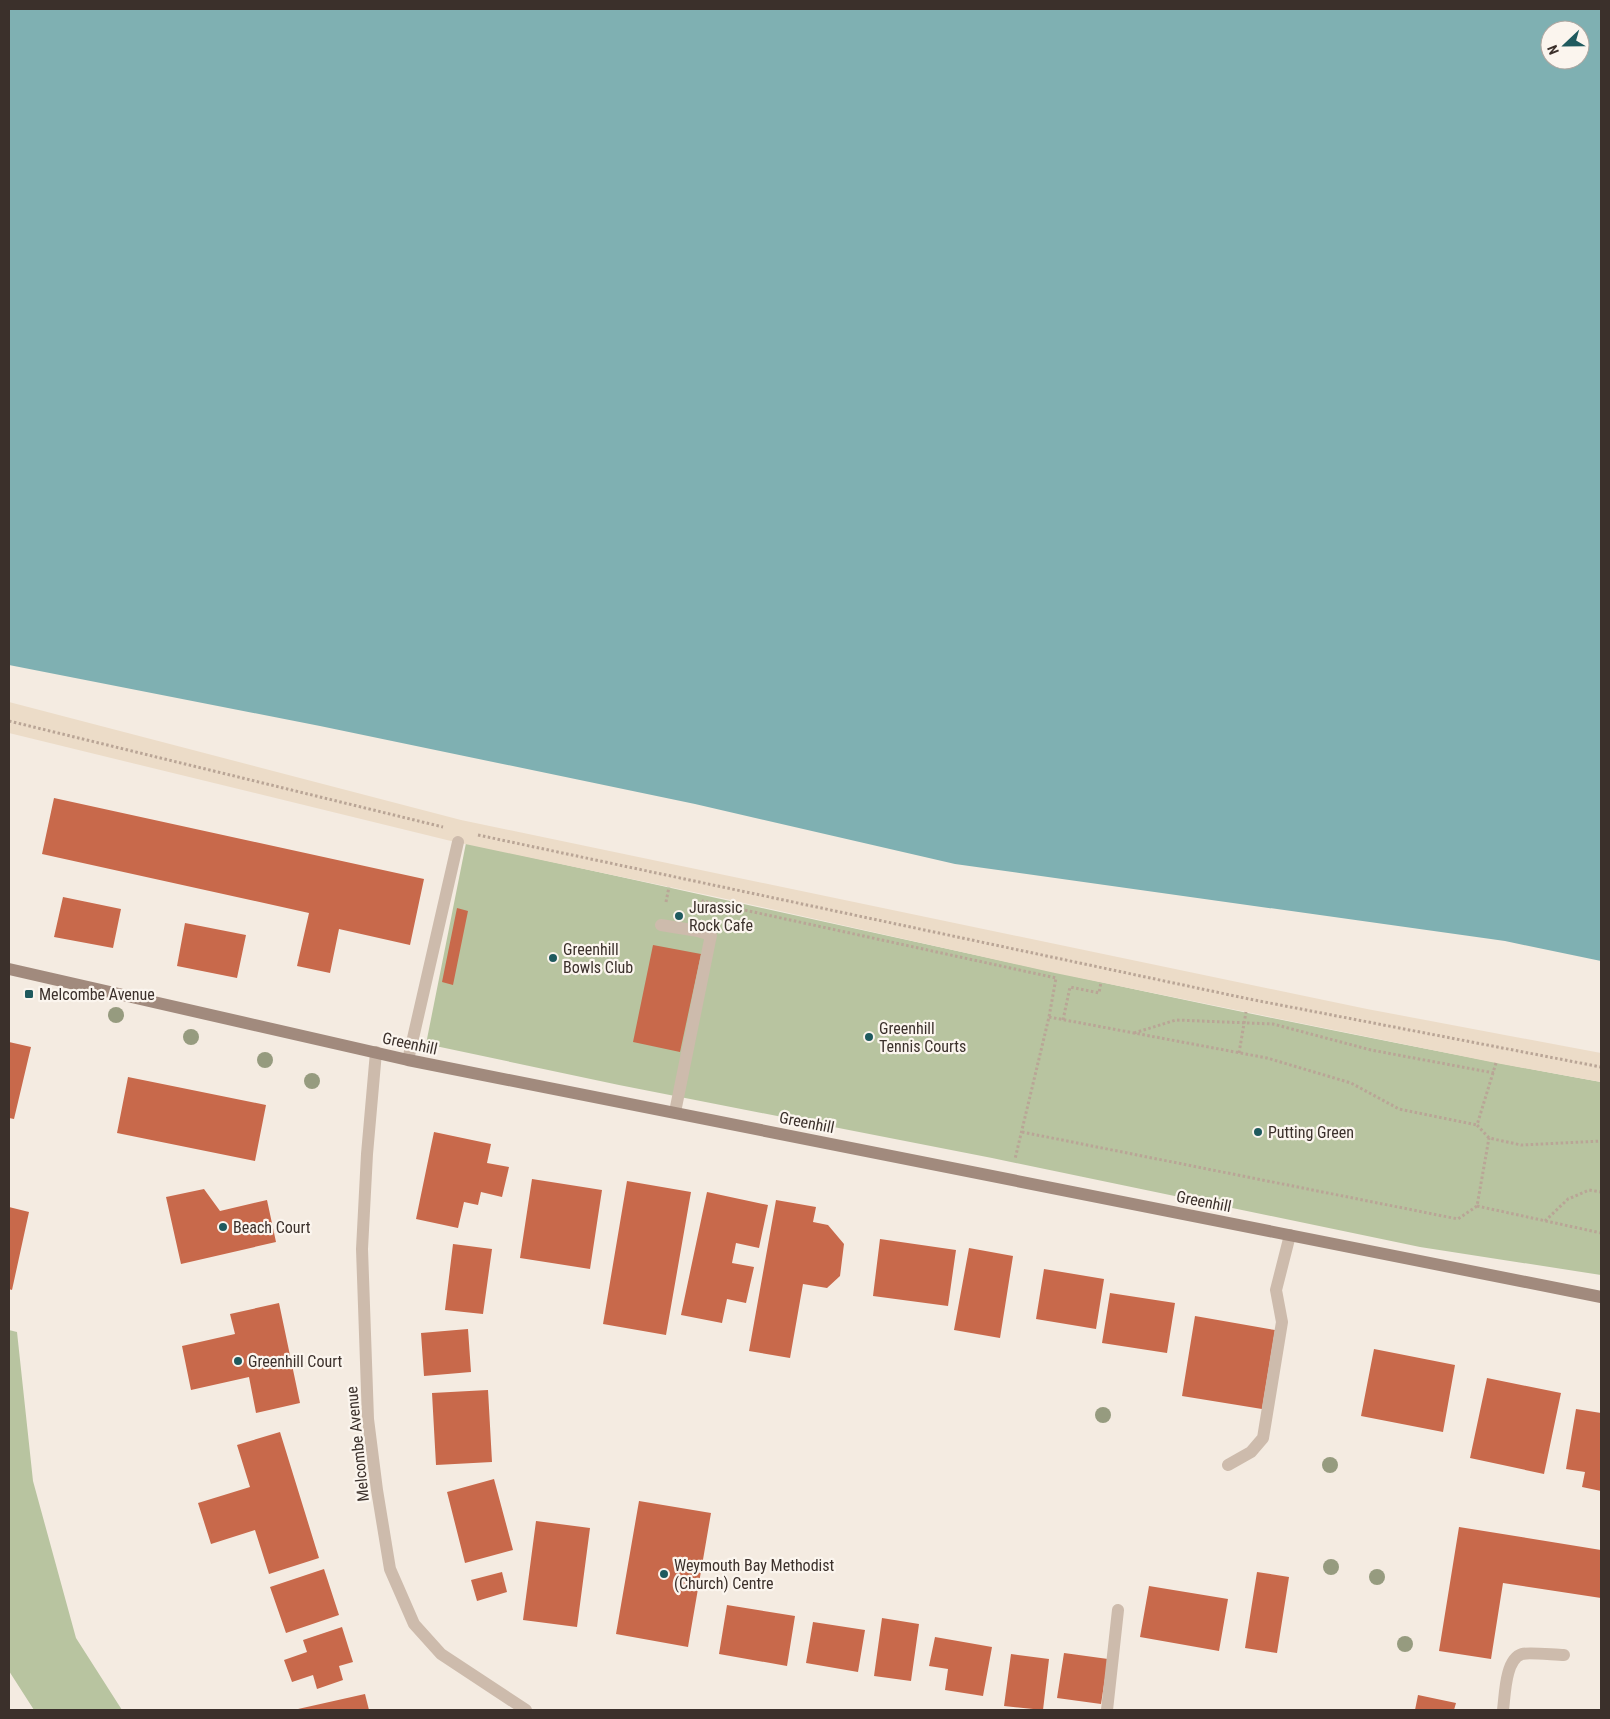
<svg xmlns="http://www.w3.org/2000/svg" width="1610" height="1719" font-family="'Roboto Condensed',sans-serif">
<style>
.green{fill:#b8c4a0}
.plaza{fill:#ecdcc8}
.water{fill:#7fb0b2;fill-rule:evenodd}
.building{fill:#c8694b}
.lines{fill:none;stroke-linecap:round;stroke-linejoin:round}
.path{stroke:#b9a596;stroke-width:3;stroke-dasharray:2.5 2.5;stroke-linecap:butt}
.service{stroke:#cdbbac;stroke-width:12}
.pedestrian{stroke:#cdbbac;stroke-width:12}
.minor{stroke:#cdbbac;stroke-width:12}
.secondary{stroke:#a18a7d;stroke-width:12}
.tree{fill:#969b7f}
.poi-dot{fill:#1f5a5e;stroke:#fbf5ee;stroke-width:2}
.labels{text-anchor:middle;stroke-width:4.5;stroke-linejoin:round;paint-order:stroke}
.poi-label{font-size:16px;fill:#3b302b;stroke:#fbf5ee;text-anchor:start}
.street-label{font-size:16px;fill:#3b302b;stroke:#fbf5ee}
</style>
<rect width="100%" height="100%" fill="#f4ebe1"/>
<path class="green" d="M 466,843 C 844,925 1221,1013 1601,1082 L 1601,1275 L 1420,1247 L 992,1158 L 619,1085 L 426,1044 Z
M 9,1330 L 17,1332 L 33,1481 L 76,1638 L 122,1710 L 34,1710 L 9,1671 Z"/>
<path class="plaza" d="M 9,702 L 461,820 L 1367,1009 L 1601,1053 L 1601,1082 L 1496,1063 L 1055,973 L 717,897 L 451,841 L 9,733 Z"/>
<path class="water" d="M 9,9 L 1601,9 L 1601,961 L 1505,941 L 955,864 L 695,804 L 320,726 L 9,665 ZM 1550,30 L 1580,30 L 1580,60 L 1550,60 Z"/>
<path class="building" d="M 54,798 L 424,879 L 410,945 L 339,929 L 330,973 L 297,966 L 309,913 L 42,854 Z
M 63,897 L 121,909 L 113,948 L 54,937 Z
M 457,908 L 468,911 L 453,985 L 442,982 Z
M 185,923 L 246,935 L 237,978 L 177,966 Z
M 653,945 L 701,954 L 680,1052 L 633,1042 Z
M 9,1042 L 31,1047 L 14,1119 L 9,1118 Z
M 128,1077 L 266,1105 L 255,1161 L 117,1133 Z
M 434,1132 L 491,1144 L 487,1163 L 509,1167 L 502,1197 L 481,1192 L 478,1205 L 464,1202 L 458,1228 L 416,1219 Z
M 532,1179 L 602,1190 L 590,1269 L 520,1258 Z
M 627,1181 L 691,1192 L 666,1335 L 603,1324 Z
M 204,1189 L 220,1211 L 267,1200 L 276,1242 L 181,1264 L 166,1197 Z
M 707,1192 L 768,1205 L 759,1248 L 736,1243 L 732,1263 L 754,1267 L 746,1303 L 727,1299 L 722,1323 L 681,1315 Z
M 776,1200 L 816,1207 L 813,1222 L 828,1225 L 844,1244 L 840,1276 L 827,1288 L 803,1284 L 790,1358 L 749,1351 Z
M 9,1207 L 29,1212 L 12,1290 L 9,1289 Z
M 880,1239 L 956,1250 L 948,1306 L 873,1296 Z
M 453,1244 L 492,1249 L 483,1314 L 445,1310 Z
M 969,1248 L 1013,1256 L 1000,1338 L 954,1330 Z
M 1044,1269 L 1104,1279 L 1096,1329 L 1036,1319 Z
M 1110,1293 L 1175,1303 L 1167,1353 L 1102,1343 Z
M 279,1303 L 300,1403 L 256,1413 L 249,1377 L 191,1390 L 182,1346 L 235,1334 L 230,1314 Z
M 1195,1316 L 1275,1330 L 1262,1409 L 1182,1396 Z
M 468,1329 L 471,1372 L 424,1376 L 421,1333 Z
M 1374,1349 L 1455,1365 L 1443,1432 L 1361,1416 Z
M 1487,1378 L 1561,1393 L 1544,1474 L 1470,1458 Z
M 488,1390 L 492,1462 L 436,1465 L 432,1393 Z
M 1576,1409 L 1601,1413 L 1601,1491 L 1582,1487 L 1585,1472 L 1566,1469 Z
M 280,1432 L 319,1558 L 269,1574 L 255,1530 L 211,1544 L 198,1503 L 250,1487 L 237,1445 Z
M 494,1479 L 513,1550 L 465,1563 L 447,1492 Z
M 639,1501 L 711,1513 L 688,1647 L 616,1634 Z
M 536,1521 L 590,1528 L 577,1627 L 523,1620 Z
M 1459,1527 L 1601,1550 L 1601,1598 L 1503,1583 L 1491,1659 L 1439,1651 Z
M 324,1569 L 339,1615 L 286,1633 L 270,1587 Z
M 502,1572 L 507,1592 L 477,1601 L 471,1580 Z
M 1257,1572 L 1289,1577 L 1277,1653 L 1245,1648 Z
M 1149,1586 L 1228,1599 L 1219,1651 L 1140,1637 Z
M 727,1605 L 795,1616 L 787,1666 L 719,1654 Z
M 882,1618 L 919,1624 L 911,1681 L 874,1676 Z
M 813,1622 L 865,1630 L 858,1672 L 806,1663 Z
M 342,1627 L 353,1662 L 339,1666 L 343,1680 L 317,1689 L 313,1675 L 292,1682 L 284,1660 L 307,1652 L 303,1640 Z
M 935,1637 L 992,1647 L 983,1696 L 945,1690 L 948,1669 L 929,1666 Z
M 1064,1653 L 1108,1659 L 1101,1704 L 1057,1698 Z
M 1011,1654 L 1049,1659 L 1043,1710 L 1004,1706 Z
M 365,1694 L 369,1710 L 298,1710 L 298,1709 Z
M 1418,1695 L 1456,1703 L 1454,1710 L 1415,1710 Z"/>
<g class="lines">
<path class="path" d="M 9,721 L 443,827
M 478,835 L 1249,999 L 1601,1067
M 666,902 L 669,887
M 702,908 L 703,901 L 1056,978 L 1049,1017 L 1015,1159
M 1049,1017 L 1267,1058 L 1351,1083 L 1399,1109 L 1477,1125
M 1063,1020 L 1070,987 L 1099,993 L 1101,982
M 1134,1033 L 1176,1020 L 1273,1024 L 1371,1050 L 1494,1073
M 1239,1053 L 1246,1012
M 1496,1063 L 1477,1125 L 1489,1138 L 1521,1145 L 1601,1141
M 1022,1132 L 1458,1219 L 1477,1206 L 1489,1138
M 1477,1206 L 1601,1233
M 1545,1221 L 1568,1199 L 1589,1190 L 1601,1192"/>
<path class="service" d="M 1228,1465 L 1251,1452 L 1263,1438 L 1282,1322 L 1276,1290 L 1290,1235
M 1107,1710 L 1118,1610
M 1503,1710 C 1505,1696 1505,1659 1522,1654 C 1529,1652 1555,1655 1564,1655"/>
<path class="pedestrian" d="M 661,925 L 698,931 L 711,935 L 675,1112
M 408,1060 L 458,842"/>
<path class="minor" d="M 376,1052 L 367,1154 L 362,1249 L 368,1419 L 377,1490 L 390,1569 L 414,1624 L 441,1654 L 526,1710"/>
<path class="secondary" d="M 9,969 L 408,1060 L 1601,1297"/>
</g>
<g class="tree">
<circle cx="116" cy="1015" r="8"/>
<circle cx="191" cy="1037" r="8"/>
<circle cx="265" cy="1060" r="8"/>
<circle cx="312" cy="1081" r="8"/>
<circle cx="1103" cy="1415" r="8"/>
<circle cx="1330" cy="1465" r="8"/>
<circle cx="1331" cy="1567" r="8"/>
<circle cx="1377" cy="1577" r="8"/>
<circle cx="1405" cy="1644" r="8"/>
</g>
<g class="poi-dot">
<circle cx="679" cy="916" r="5"/>
<circle cx="553" cy="958" r="5"/>
<rect x="24" y="989" width="10" height="10" rx="2.5"/>
<circle cx="869" cy="1037" r="5"/>
<circle cx="1258" cy="1132" r="5"/>
<circle cx="223" cy="1227" r="5"/>
<circle cx="238" cy="1361" r="5"/>
<circle cx="664" cy="1574" r="5"/>
</g>
<g class="labels">
<g class="poi-label">
<text x="689" y="913">Jurassic<tspan x="689" dy="18">Rock Cafe</tspan></text>
<text x="563" y="955">Greenhill<tspan x="563" dy="18">Bowls Club</tspan></text>
<text x="39" y="1000">Melcombe Avenue</text>
<text x="879" y="1034">Greenhill<tspan x="879" dy="18">Tennis Courts</tspan></text>
<text x="1268" y="1138">Putting Green</text>
<text x="233" y="1233">Beach Court</text>
<text x="248" y="1367">Greenhill Court</text>
<text x="674" y="1571">Weymouth Bay Methodist<tspan x="674" dy="18">(Church) Centre</tspan></text>
</g>
<g class="street-label">
<text transform="translate(410 1043) rotate(12)" y="6">Greenhill</text>
<text transform="translate(807 1122) rotate(11)" y="6">Greenhill</text>
<text transform="translate(1204 1201) rotate(11)" y="6">Greenhill</text>
<text transform="translate(357 1444) rotate(-96)" y="6">Melcombe Avenue</text>
</g>
</g>
<rect width="1610" height="1719" fill="none" stroke="#3b302b" stroke-width="20"/>
<g transform="translate(1565 45) rotate(248)"><circle r="24" fill="#fbf5ee" stroke="#aea6a0"/>
<path d="M0-4L9 19L0 12L-9 19Z" fill="#1f5a5e"/>
<text y="-8" font-size="14" font-weight="bold" text-anchor="middle" fill="#3b302b">N</text>
</g>
</svg>
